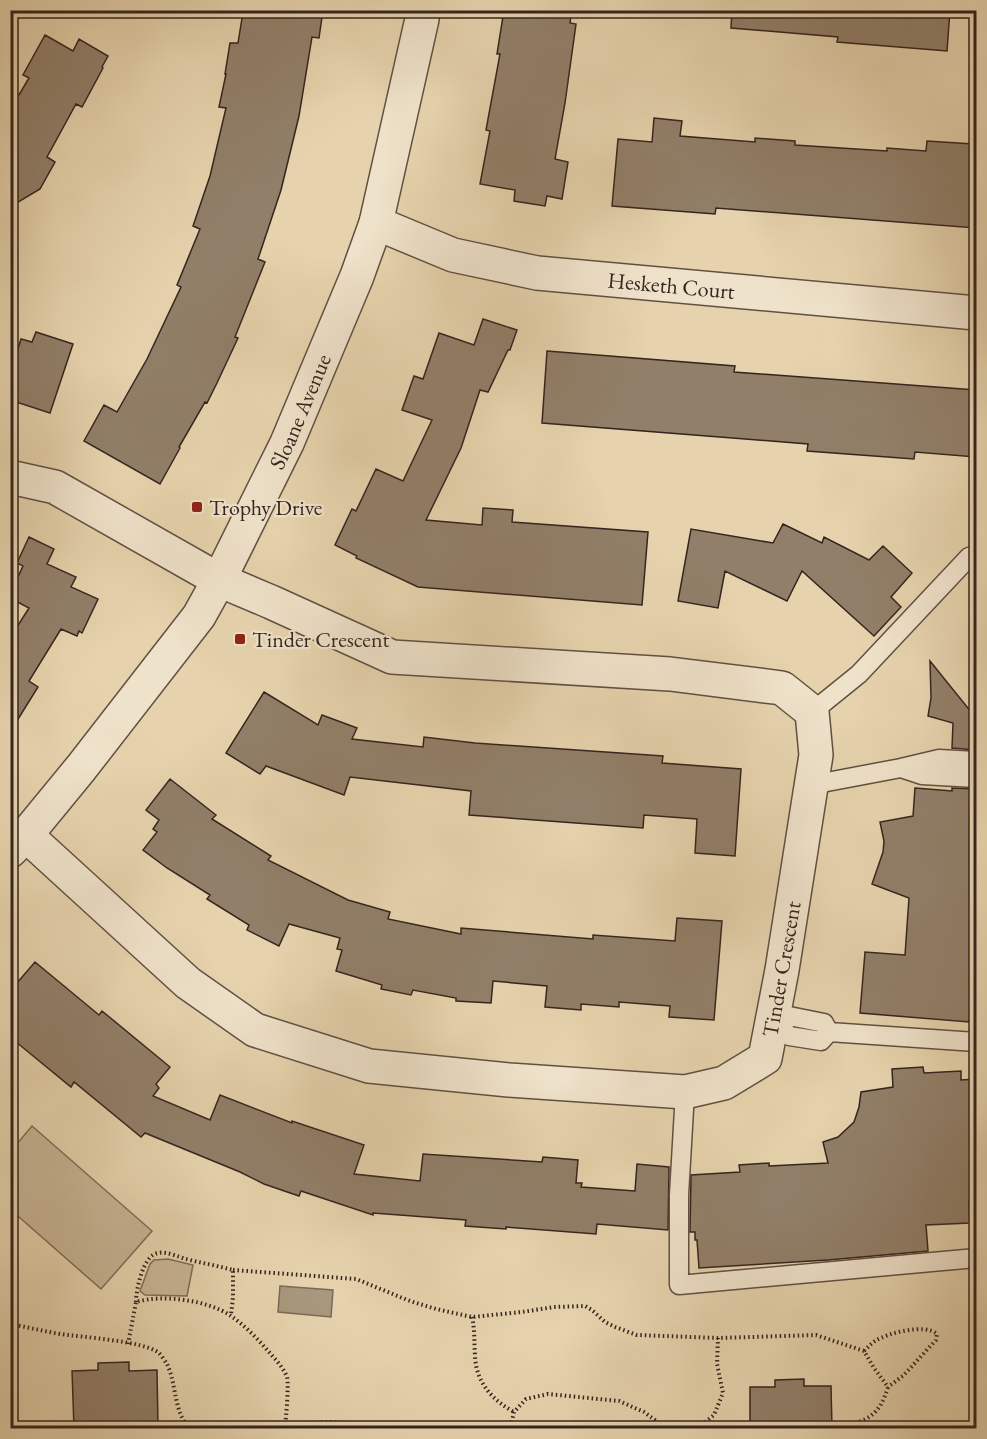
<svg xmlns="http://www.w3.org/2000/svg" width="987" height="1439" font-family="'EB Garamond',serif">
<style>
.green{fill:#c8b595;stroke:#7e6d5a;stroke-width:1.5}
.water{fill:#a9987d;stroke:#7a6a57;stroke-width:1.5}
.building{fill:#917f69;stroke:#34251f;stroke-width:1.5}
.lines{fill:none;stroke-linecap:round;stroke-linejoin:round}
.service-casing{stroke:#605042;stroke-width:21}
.minor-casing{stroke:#605042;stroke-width:36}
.tertiary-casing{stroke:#605042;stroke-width:36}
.path{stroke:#34251f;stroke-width:4;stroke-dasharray:1.5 3;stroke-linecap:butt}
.service{stroke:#efe2ca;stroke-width:18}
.minor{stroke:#efe2ca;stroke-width:33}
.tertiary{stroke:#efe2ca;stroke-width:33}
.poi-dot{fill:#8f2418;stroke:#efe2ca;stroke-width:2}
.labels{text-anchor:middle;stroke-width:4.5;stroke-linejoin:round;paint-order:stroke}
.street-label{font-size:22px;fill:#34251f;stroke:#efe2ca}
.poi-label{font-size:22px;fill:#34251f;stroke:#efe2ca;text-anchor:start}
</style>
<rect width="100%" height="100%" fill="#e6d3ad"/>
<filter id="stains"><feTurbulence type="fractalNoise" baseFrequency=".00333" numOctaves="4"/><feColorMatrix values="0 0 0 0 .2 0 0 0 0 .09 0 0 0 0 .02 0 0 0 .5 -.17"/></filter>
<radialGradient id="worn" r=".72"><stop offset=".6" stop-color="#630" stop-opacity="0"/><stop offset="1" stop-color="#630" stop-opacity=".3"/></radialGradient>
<path class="green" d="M 32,1126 L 152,1231 L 101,1289 L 11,1210 L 11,1151 Z
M 168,1259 L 193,1265 L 187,1296 L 145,1295 L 140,1291 L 150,1264 L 154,1260 Z"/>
<path class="water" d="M 280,1286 L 333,1290 L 331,1317 L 278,1312 Z"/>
<path class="building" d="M 288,10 L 323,10 L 319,38 L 312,37 L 299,116 L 281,190 L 258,259 L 265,262 L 235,337 L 238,338 L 217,383 L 207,403 L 205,402 L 179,447 L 180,448 L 160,484 L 84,441 L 104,405 L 117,412 L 147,359 L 181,287 L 177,285 L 200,229 L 193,226 L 210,176 L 226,108 L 219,107 L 226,74 L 225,74 L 230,43 L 238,43 L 243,12 L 287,17 Z
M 504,10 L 537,10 L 571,16 L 570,23 L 576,24 L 565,103 L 555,159 L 568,162 L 562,199 L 547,196 L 545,206 L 514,201 L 515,190 L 480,184 L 490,131 L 486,130 L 500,54 L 497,54 Z
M 732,10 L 950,10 L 947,51 L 837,42 L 838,37 L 731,28 Z
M 45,35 L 73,51 L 79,39 L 108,56 L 102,67 L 103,68 L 82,107 L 76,104 L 47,157 L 55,162 L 40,189 L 10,207 L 10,110 L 29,78 L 23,75 Z
M 654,118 L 682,121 L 680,136 L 755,142 L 755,138 L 795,141 L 795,145 L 887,151 L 887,148 L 926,151 L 927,141 L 973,144 L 972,160 L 976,160 L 976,228 L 716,208 L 715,214 L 612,206 L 618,139 L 652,142 Z
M 483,319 L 517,330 L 510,350 L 508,350 L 488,392 L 480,390 L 461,448 L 426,520 L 482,525 L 483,508 L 513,510 L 512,522 L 648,532 L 642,605 L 418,587 L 356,558 L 357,556 L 335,545 L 352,509 L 356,511 L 376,469 L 403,481 L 432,420 L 402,410 L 414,376 L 423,379 L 439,333 L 474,345 Z
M 36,332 L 73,344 L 50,413 L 10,400 L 10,357 L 15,359 L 21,339 L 32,342 Z
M 547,351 L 735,366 L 734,372 L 976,390 L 976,457 L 915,452 L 914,459 L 807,451 L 808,444 L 542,423 Z
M 783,524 L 822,543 L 824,537 L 869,560 L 883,546 L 912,573 L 891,597 L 901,607 L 874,636 L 802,571 L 787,601 L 725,571 L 718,608 L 678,601 L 691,529 L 773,543 Z
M 29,537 L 54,549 L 47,564 L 76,577 L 71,587 L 98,599 L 82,633 L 79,631 L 77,636 L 61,629 L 29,681 L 38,687 L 10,732 L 10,638 L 29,608 L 10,598 L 10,594 L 23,566 L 17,563 Z
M 930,661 L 976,718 L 976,750 L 952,748 L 953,723 L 928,716 L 931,698 Z
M 264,692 L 318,725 L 322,715 L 357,728 L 352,739 L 423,747 L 424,737 L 475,743 L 663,756 L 662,763 L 741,769 L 735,856 L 695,853 L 697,819 L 644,815 L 643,828 L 469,815 L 471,791 L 350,777 L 344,795 L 266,766 L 260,774 L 226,753 Z
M 170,779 L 216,815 L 212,819 L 271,856 L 268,860 L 348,900 L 390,912 L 388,919 L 461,934 L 461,928 L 593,939 L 593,935 L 675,941 L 677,918 L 722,921 L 714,1020 L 669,1017 L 670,1006 L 619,1002 L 619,1007 L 581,1004 L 581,1010 L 545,1007 L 547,986 L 493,981 L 491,1003 L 456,1001 L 456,998 L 413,990 L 411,995 L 381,989 L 382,985 L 336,971 L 342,950 L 337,949 L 340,938 L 289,924 L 279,946 L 247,930 L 249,925 L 207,899 L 210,895 L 167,868 L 143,850 L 157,832 L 153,829 L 159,820 L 146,810 Z
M 915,788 L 952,791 L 952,788 L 976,789 L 976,1021 L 969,1020 L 969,1022 L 860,1013 L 865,952 L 905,955 L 909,898 L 872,884 L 883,852 L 884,841 L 880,822 L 913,816 Z
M 35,962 L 99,1015 L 102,1011 L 170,1067 L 156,1084 L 159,1088 L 153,1096 L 210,1120 L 220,1095 L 292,1123 L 292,1121 L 364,1145 L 354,1174 L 420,1181 L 423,1154 L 542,1162 L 543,1157 L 578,1160 L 576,1183 L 582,1183 L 581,1187 L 635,1191 L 637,1164 L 669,1167 L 668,1230 L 597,1224 L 596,1234 L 506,1227 L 506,1229 L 465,1226 L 466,1220 L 373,1213 L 373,1215 L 301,1191 L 299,1196 L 264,1184 L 240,1172 L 145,1133 L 141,1137 L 74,1082 L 71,1087 L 10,1037 L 10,991 Z
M 923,1067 L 924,1073 L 961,1071 L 961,1080 L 976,1079 L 976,1202 L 969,1202 L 970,1223 L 926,1225 L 928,1251 L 828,1260 L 699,1268 L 697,1240 L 695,1240 L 695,1232 L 690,1232 L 691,1175 L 740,1172 L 739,1165 L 769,1163 L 769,1166 L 828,1163 L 823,1142 L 838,1137 L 854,1122 L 859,1107 L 861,1092 L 893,1087 L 892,1069 Z
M 129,1362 L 129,1371 L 157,1370 L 158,1428 L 74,1428 L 72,1371 L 98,1370 L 98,1363 Z
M 804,1379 L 804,1386 L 831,1386 L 832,1428 L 750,1428 L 750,1387 L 775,1387 L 775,1380 Z"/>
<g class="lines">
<g class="service-casing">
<path id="service" d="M 812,712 L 859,674 L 969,557 L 976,555
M 901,768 L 939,759 L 976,761
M 811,785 L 901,768 L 922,775 L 976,778
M 771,1025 L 781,1026 L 789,1036 L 821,1041 L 829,1032 L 824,1023 L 789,1016 L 781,1026
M 829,1032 L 976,1042
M 685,1092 L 679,1195 L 679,1285 L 976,1258"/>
</g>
<g class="minor-casing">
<g id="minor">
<path id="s1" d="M 376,223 L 453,255 L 537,273 L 976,313"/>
<path d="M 10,477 L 55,487 L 219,580 L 271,602 L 392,657 L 670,674 L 782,688 L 812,712 L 816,755 L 782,970 L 765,1058 L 724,1083 L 685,1092 L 509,1080 L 369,1066 L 255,1030 L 188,983 L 26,835"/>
</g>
</g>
<g class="tertiary-casing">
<g id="tertiary">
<path id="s2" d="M 10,851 L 26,835 L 81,768 L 199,616 L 219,580 L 287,443 L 357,276 L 376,223 L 422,19 L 422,10"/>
</g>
</g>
<path class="path" d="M 233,1270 L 356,1279 L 410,1301 L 436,1309 L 472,1317 L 522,1312 L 554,1307 L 585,1306 L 592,1310 L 605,1322 L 615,1327 L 637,1335 L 718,1338 L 816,1335 L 864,1351 L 874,1368 L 888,1387 C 880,1414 869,1421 842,1426
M 136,1302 C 136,1290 143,1255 158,1253 C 167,1251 178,1257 186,1259 C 202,1263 218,1266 233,1270 L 233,1297 L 231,1315
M 472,1317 C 475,1330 474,1342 475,1356 C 476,1382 492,1400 514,1412
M 10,1324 C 27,1327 43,1331 60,1334 C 81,1337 144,1341 159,1353 C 161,1355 165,1361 167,1364 C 177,1385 173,1410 189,1428
M 128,1344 L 136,1302 C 162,1294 208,1300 231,1316 C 244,1325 257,1338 268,1351 C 275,1359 283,1367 287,1377 C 289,1387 286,1416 285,1428
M 864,1351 C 868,1347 871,1344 875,1341 C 888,1333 925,1323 937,1334 L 936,1340 L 904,1375 L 888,1387
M 295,1428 C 323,1417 352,1424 381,1428
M 460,1428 L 511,1425 L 514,1412 L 526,1399 L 548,1394 L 619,1401 L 644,1412 L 666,1428
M 698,1428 L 714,1415 L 723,1393 L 717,1364 L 718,1338"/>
<use href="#service" class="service"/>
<use href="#minor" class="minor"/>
<use href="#tertiary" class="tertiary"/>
</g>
<g class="poi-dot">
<rect x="191" y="501" width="12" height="12" rx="3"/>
<rect x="234" y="633" width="12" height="12" rx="3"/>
</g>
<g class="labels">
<g class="street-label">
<text dy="8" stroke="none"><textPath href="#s1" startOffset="304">Hesketh Court</textPath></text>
<text dy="8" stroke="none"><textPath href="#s2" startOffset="530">Sloane Avenue</textPath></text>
<text transform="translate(781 969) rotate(-80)" y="8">Tinder Crescent</text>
</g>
<g class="poi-label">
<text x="209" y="515">Trophy Drive</text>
<text x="252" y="647">Tinder Crescent</text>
</g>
</g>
<rect width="987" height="1439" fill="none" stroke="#e6d3ad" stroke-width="36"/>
<rect x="12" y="12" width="963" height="1415" fill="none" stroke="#34251f" stroke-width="3"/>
<rect x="18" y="18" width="951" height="1403" fill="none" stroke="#34251f" stroke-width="1.5"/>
<rect width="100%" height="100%" filter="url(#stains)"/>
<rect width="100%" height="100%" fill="url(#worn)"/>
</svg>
